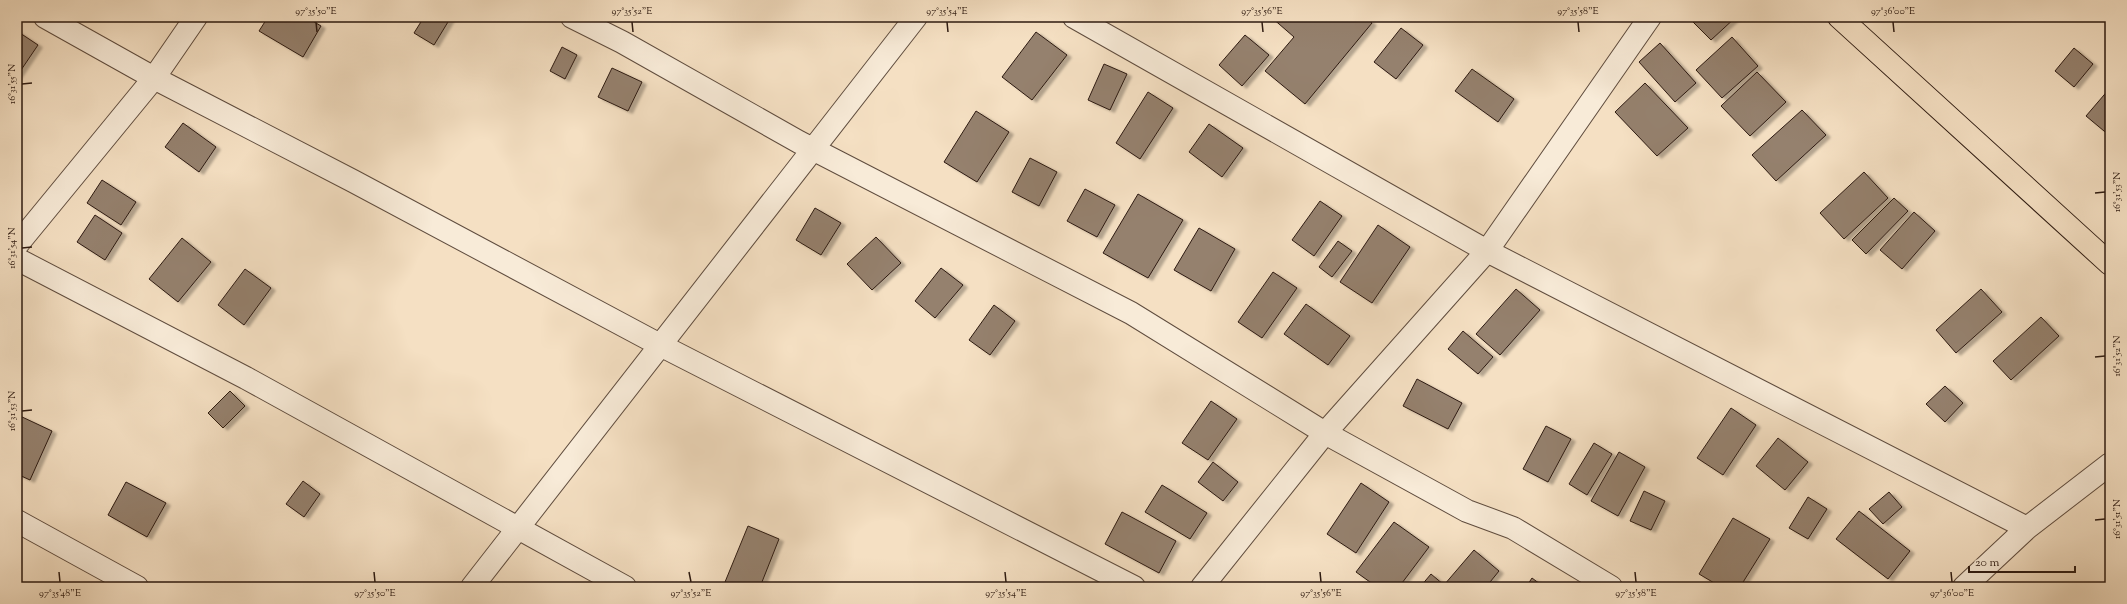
<svg xmlns="http://www.w3.org/2000/svg" width="2127" height="604" font-family="'Sorts Mill Goudy',serif">
<style>
.building{fill:#95816e;stroke:#2d1a11;filter:url(#shadow)}
.lines{fill:none;stroke-linecap:round;stroke-linejoin:round}
.minor-casing{stroke:#5f4c3e;stroke-width:24}
.trunk-casing{stroke:#2d1a11;stroke-width:24}
.minor{stroke:#f8ebd8;stroke-width:22}
.trunk{stroke:#f5e0c3;stroke-width:22}
.ticks{fill:none;stroke:#2d1a11;stroke-width:1.5}
.neatline{fill:none;stroke:#2d1a11;stroke-width:1.5}
.ticks-label{font-size:10px;text-anchor:middle;fill:#2d1a11}
</style>
<defs>
<filter id="shadow"><feDropShadow dx="4.5" dy="2.5" stdDeviation="1" flood-color="#0004"/></filter>
</defs>
<rect width="100%" height="100%" fill="#f5e0c3"/>
<filter id="stains"><feTurbulence type="fractalNoise" baseFrequency=".005" numOctaves="4"/><feColorMatrix values="0 0 0 0 .2 0 0 0 0 .09 0 0 0 0 .02 0 0 0 .5 -.17"/></filter>
<radialGradient id="worn" r=".72"><stop offset=".6" stop-color="#630" stop-opacity="0"/><stop offset="1" stop-color="#630" stop-opacity=".3"/></radialGradient>
<path class="building" d="M 268,17 L 306,17 L 321,26 L 303,57 L 259,31 Z
M 424,17 L 451,17 L 434,45 L 414,33 Z
M 1271,17 L 1367,17 L 1366,18 L 1372,23 L 1305,104 L 1265,71 L 1294,37 Z
M 1688,17 L 1736,17 L 1711,40 Z
M 1401,28 L 1423,45 L 1396,79 L 1374,62 Z
M 17,31 L 38,45 L 17,76 Z
M 1036,32 L 1067,55 L 1032,100 L 1002,77 Z
M 1245,35 L 1269,55 L 1242,86 L 1219,65 Z
M 1732,37 L 1758,66 L 1722,98 L 1696,70 Z
M 1660,43 L 1696,83 L 1675,102 L 1639,62 Z
M 562,47 L 577,55 L 565,79 L 550,71 Z
M 2074,48 L 2093,64 L 2074,87 L 2055,71 Z
M 1104,64 L 1127,74 L 1110,110 L 1088,100 Z
M 612,68 L 642,82 L 628,111 L 598,97 Z
M 1472,69 L 1514,99 L 1498,122 L 1455,91 Z
M 1757,72 L 1786,102 L 1750,136 L 1721,106 Z
M 1645,83 L 1688,128 L 1657,156 L 1615,112 Z
M 2110,88 L 2110,136 L 2086,116 Z
M 1148,92 L 1173,108 L 1140,159 L 1116,143 Z
M 1802,110 L 1826,135 L 1776,181 L 1752,155 Z
M 976,111 L 1009,132 L 977,182 L 944,162 Z
M 183,123 L 216,147 L 199,172 L 165,147 Z
M 1209,124 L 1243,148 L 1222,177 L 1189,152 Z
M 1030,158 L 1057,172 L 1039,206 L 1012,192 Z
M 1864,172 L 1888,198 L 1844,239 L 1820,213 Z
M 102,180 L 136,202 L 121,225 L 87,203 Z
M 1085,189 L 1115,205 L 1097,237 L 1067,221 Z
M 1138,194 L 1183,220 L 1148,278 L 1103,253 Z
M 1894,198 L 1908,211 L 1866,254 L 1852,240 Z
M 1320,201 L 1342,216 L 1314,256 L 1292,240 Z
M 815,208 L 841,223 L 821,255 L 796,240 Z
M 1914,212 L 1935,231 L 1902,269 L 1880,250 Z
M 95,215 L 122,233 L 105,260 L 77,242 Z
M 1378,225 L 1410,247 L 1372,303 L 1340,282 Z
M 1199,228 L 1235,249 L 1211,291 L 1174,270 Z
M 876,237 L 901,263 L 872,290 L 847,264 Z
M 182,238 L 211,262 L 178,302 L 149,279 Z
M 1338,241 L 1352,251 L 1332,277 L 1319,267 Z
M 941,268 L 963,285 L 935,318 L 915,301 Z
M 245,269 L 271,288 L 244,325 L 218,305 Z
M 1273,272 L 1297,288 L 1262,338 L 1238,322 Z
M 1516,289 L 1540,310 L 1500,355 L 1476,334 Z
M 1981,289 L 2002,312 L 1956,353 L 1936,330 Z
M 1306,304 L 1350,336 L 1328,365 L 1284,334 Z
M 994,305 L 1015,321 L 990,355 L 969,340 Z
M 2041,317 L 2059,336 L 2011,380 L 1993,361 Z
M 1463,331 L 1493,357 L 1478,374 L 1448,349 Z
M 1417,379 L 1462,403 L 1448,429 L 1403,406 Z
M 1945,386 L 1963,403 L 1945,422 L 1926,404 Z
M 230,391 L 245,406 L 223,428 L 208,413 Z
M 1211,401 L 1237,419 L 1208,460 L 1182,443 Z
M 1731,408 L 1756,425 L 1723,475 L 1697,458 Z
M 20,416 L 52,431 L 30,480 L 17,474 L 17,423 Z
M 1546,426 L 1571,439 L 1548,482 L 1523,469 Z
M 1778,438 L 1808,462 L 1785,490 L 1756,466 Z
M 1594,443 L 1612,454 L 1587,495 L 1569,484 Z
M 1619,452 L 1645,467 L 1618,516 L 1591,501 Z
M 1213,462 L 1238,482 L 1223,501 L 1198,482 Z
M 303,481 L 320,494 L 304,517 L 286,504 Z
M 126,482 L 166,503 L 147,537 L 108,515 Z
M 1361,483 L 1389,502 L 1356,553 L 1327,534 Z
M 1162,485 L 1207,513 L 1190,539 L 1145,512 Z
M 1644,491 L 1665,501 L 1651,530 L 1630,521 Z
M 1889,492 L 1902,507 L 1883,524 L 1869,509 Z
M 1808,497 L 1827,509 L 1808,539 L 1789,528 Z
M 1859,511 L 1910,551 L 1888,579 L 1836,539 Z
M 1122,512 L 1176,541 L 1159,573 L 1105,544 Z
M 1733,518 L 1770,539 L 1740,587 L 1721,587 L 1699,574 Z
M 1394,522 L 1429,547 L 1399,587 L 1377,587 L 1356,572 Z
M 748,526 L 779,539 L 760,587 L 737,587 L 725,582 Z
M 1474,550 L 1499,571 L 1486,587 L 1420,587 L 1431,574 L 1444,585 Z
M 1532,578 L 1544,587 L 1526,587 Z"/>
<g class="lines">
<g class="minor-casing">
<path id="minor" d="M 45,17 L 154,78 L 196,17
M 572,17 L 622,42 L 799,142 L 1131,313 L 1325,433 L 1467,511 L 1513,528 L 1611,587
M 1074,17 L 1487,251 L 2027,528
M 17,245 L 154,78 L 353,181 L 660,345 L 1134,587
M 17,259 L 246,378 L 625,587
M 17,521 L 137,587
M 472,587 L 916,17
M 1202,587 L 1325,433 L 1487,251 L 1650,17
M 1964,587 L 2027,528 L 2110,464"/>
</g>
<g class="trunk-casing">
<path id="trunk" d="M 1839,17 L 2110,264"/>
</g>
<use href="#minor" class="minor"/>
<use href="#trunk" class="trunk"/>
</g>
<path class="ticks" d="M 316,22 L 317,32M 632,22 L 633,32M 947,22 L 948,32M 1262,22 L 1263,32M 1578,22 L 1579,32M 1893,22 L 1894,32M 22,84 L 32,83M 2095,193 L 2105,192M 22,248 L 32,247M 2095,357 L 2105,356M 22,411 L 32,410M 2095,520 L 2105,519M 59,572 L 60,582M 374,572 L 375,582M 689,572 L 691,582M 1005,572 L 1006,582M 1320,572 L 1321,582M 1635,572 L 1636,582M 1951,572 L 1952,582"/>
<rect width="2127" height="604" fill="none" stroke="#f5e0c3" stroke-width="44"/>
<path d="M1969 566v6h106v-6" fill="none" stroke="#2d1a11" stroke-width="2"/>
<text x="1975" y="566" font-size="12" fill="#2d1a11" stroke="#f8ebd8" stroke-width="3" paint-order="stroke">20 m</text>
<rect x="22" y="22" width="2083" height="560" class="neatline"/>
<g class="ticks-label">
<text x="316" y="14">97°35'50"E</text>
<text x="632" y="14">97°35'52"E</text>
<text x="947" y="14">97°35'54"E</text>
<text x="1262" y="14">97°35'56"E</text>
<text x="1578" y="14">97°35'58"E</text>
<text x="1893" y="14">97°36'00"E</text>
<text transform="translate(11 84) rotate(-90)" y="4">16°31'55"N</text>
<text transform="translate(2116 192) rotate(-90)" y="4">16°31'53"N</text>
<text transform="translate(11 248) rotate(-90)" y="4">16°31'54"N</text>
<text transform="translate(2116 356) rotate(-90)" y="4">16°31'52"N</text>
<text transform="translate(11 411) rotate(-90)" y="4">16°31'53"N</text>
<text transform="translate(2116 519) rotate(-90)" y="4">16°31'51"N</text>
<text x="60" y="596">97°35'48"E</text>
<text x="375" y="596">97°35'50"E</text>
<text x="691" y="596">97°35'52"E</text>
<text x="1006" y="596">97°35'54"E</text>
<text x="1321" y="596">97°35'56"E</text>
<text x="1636" y="596">97°35'58"E</text>
<text x="1952" y="596">97°36'00"E</text>
</g>
<rect width="100%" height="100%" filter="url(#stains)"/>
<rect width="100%" height="100%" fill="url(#worn)"/>
</svg>
